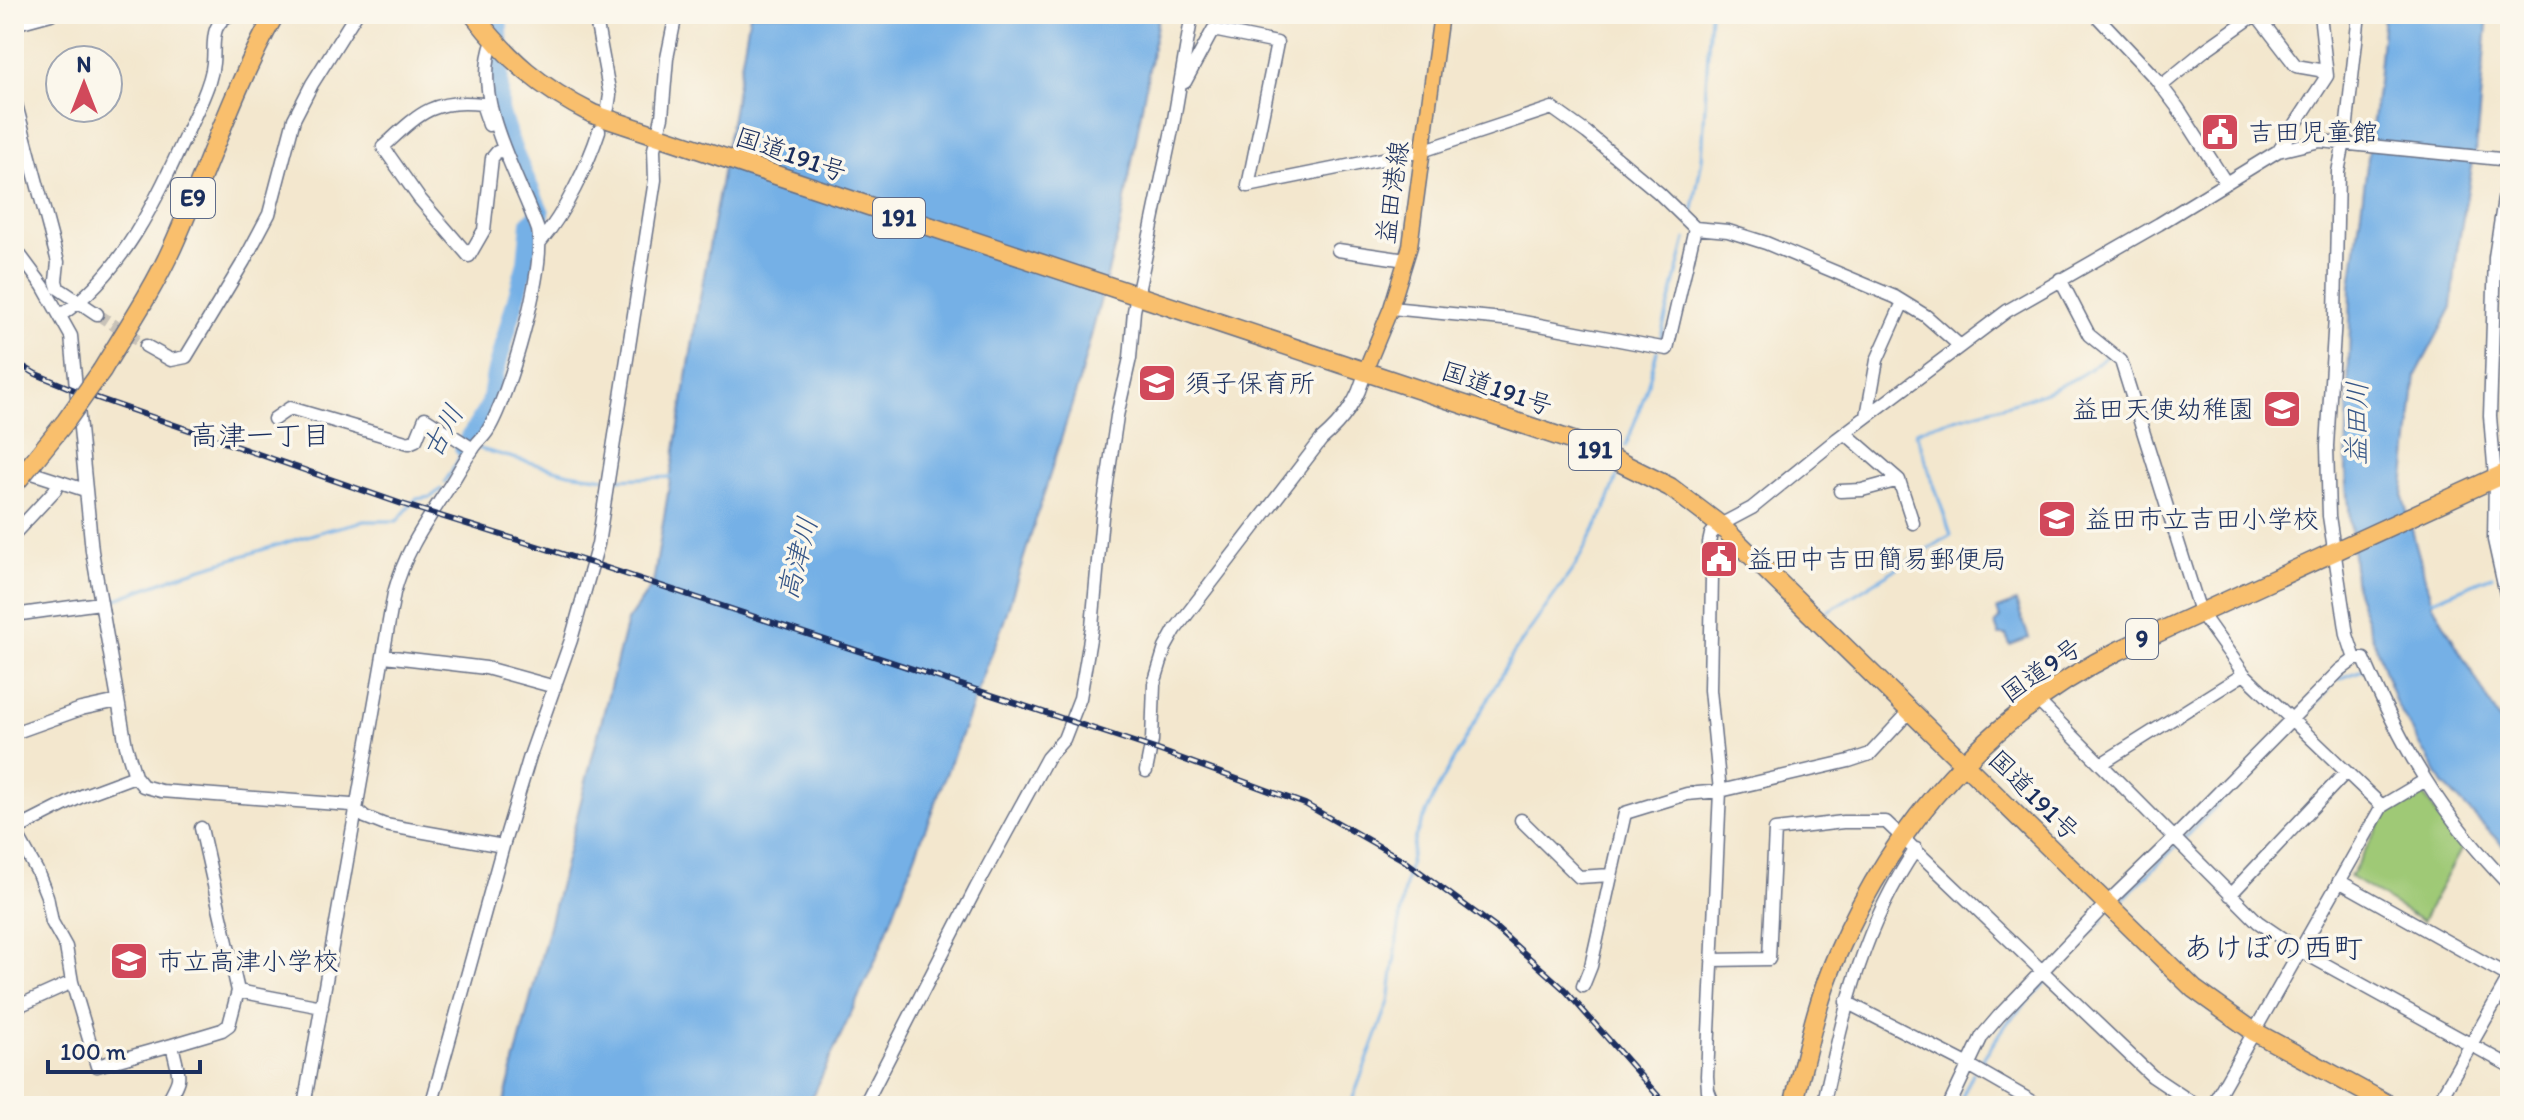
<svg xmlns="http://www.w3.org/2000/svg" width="2524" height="1120" font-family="Itim,'Klee One',sans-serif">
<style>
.green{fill:#9fc976;stroke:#5d7c6a;stroke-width:2}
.water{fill:#74b0e6;stroke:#4870a2;stroke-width:2}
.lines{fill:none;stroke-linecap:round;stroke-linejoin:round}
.stream{stroke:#74b0e6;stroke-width:3}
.river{stroke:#74b0e6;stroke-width:18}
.minor-tunnel{stroke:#c8c2b8;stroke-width:12;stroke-dasharray:12 6;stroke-linecap:butt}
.minor-casing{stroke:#676f85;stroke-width:15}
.major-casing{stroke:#676f85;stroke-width:17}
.highway-casing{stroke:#676f85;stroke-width:21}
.minor{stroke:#fff;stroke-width:12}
.major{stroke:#f9bf6d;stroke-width:14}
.highway{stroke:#f9bf6d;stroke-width:18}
.rail-casing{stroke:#1b2f5e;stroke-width:6}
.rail{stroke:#fbf7ec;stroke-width:3;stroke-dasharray:9;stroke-linecap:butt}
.highway-bridge-casing{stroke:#676f85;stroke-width:21;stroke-linecap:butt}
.highway-bridge{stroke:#f9bf6d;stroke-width:18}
.labels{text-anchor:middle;stroke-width:7;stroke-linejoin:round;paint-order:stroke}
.shield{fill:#fbf7ec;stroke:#5e6b89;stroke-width:2}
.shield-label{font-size:24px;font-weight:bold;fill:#1b2f5e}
.poi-label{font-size:26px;fill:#1b2f5e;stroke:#fbf7ec;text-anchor:start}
.street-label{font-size:26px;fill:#1b2f5e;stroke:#fbf7ec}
.water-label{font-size:28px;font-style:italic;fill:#365687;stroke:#fbf7ec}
.neighbourhood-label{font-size:28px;fill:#1b2f5e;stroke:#fbf7ec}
.quarter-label{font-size:30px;fill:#1b2f5e;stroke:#fbf7ec}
</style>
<rect width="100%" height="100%" fill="#fbf7ec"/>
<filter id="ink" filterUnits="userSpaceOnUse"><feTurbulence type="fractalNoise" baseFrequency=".0125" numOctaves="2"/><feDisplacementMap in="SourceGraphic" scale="16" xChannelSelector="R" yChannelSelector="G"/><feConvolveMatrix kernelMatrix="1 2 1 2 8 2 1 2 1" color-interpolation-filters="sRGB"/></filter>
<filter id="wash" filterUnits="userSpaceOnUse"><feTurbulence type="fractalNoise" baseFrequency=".006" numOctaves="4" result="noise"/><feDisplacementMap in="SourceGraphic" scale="32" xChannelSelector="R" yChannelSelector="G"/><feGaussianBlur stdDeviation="1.8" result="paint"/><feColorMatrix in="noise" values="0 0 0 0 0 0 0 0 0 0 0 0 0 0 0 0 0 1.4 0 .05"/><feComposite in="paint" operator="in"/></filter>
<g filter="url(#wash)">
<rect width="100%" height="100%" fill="#f3e7ce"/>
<path class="green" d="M 2420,791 L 2462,848 L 2422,921 L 2350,877 L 2387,812 Z"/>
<path class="water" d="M 750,14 L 1159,14 L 1120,227 L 1078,385 L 1004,621 L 876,959 L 808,1106 L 503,1106 L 627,621 L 653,584 L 699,304 Z
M 2384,14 L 2488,14 L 2476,145 L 2457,251 L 2452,307 L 2416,375 L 2403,497 L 2432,603 L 2510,738 L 2510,853 L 2443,784 L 2396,703 L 2356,591 L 2346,471 L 2351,286 L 2378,82 Z
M 2016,602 L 2029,638 L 2010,645 L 2006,635 L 1999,635 L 1995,624 L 2000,618 L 1997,609 Z"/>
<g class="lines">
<path class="stream" d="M 1691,220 L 1702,159 L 1710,14
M 1659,344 L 1686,239
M 1626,446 L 1645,394 L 1657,351
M 480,449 L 569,473 L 605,478
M 612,479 L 673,477
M 445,482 L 465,448
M 2508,568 L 2510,568
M 2428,602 L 2492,576
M 106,603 L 183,574 L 327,530 L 364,521 L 397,521 L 416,499 L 431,497 L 441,489
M 1828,611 L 1951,535 L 1916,432 C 1929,425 1944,422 1958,418 C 2004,405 2073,391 2107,354
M 14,622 L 60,615
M 2339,679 L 2365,669
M 2300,720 L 2328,691
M 2182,840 L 2295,726
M 2123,899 L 2177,845
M 2053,974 L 2103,920
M 1977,1067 L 2008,1022 L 2048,980
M 1350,1106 L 1389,1002 L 1403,895 L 1415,837 L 1437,790 L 1513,654 L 1575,566 L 1605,510 L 1617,477
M 1958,1106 L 1973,1073"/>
<path class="river" d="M 463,448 L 490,404 L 495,374 L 526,263 L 530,223 L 541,213 L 514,152 L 500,111 L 499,26 L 493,14"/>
</g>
</g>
<g filter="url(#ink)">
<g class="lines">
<path class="minor-tunnel" d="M 97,314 L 146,346"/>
<g class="minor-casing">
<path id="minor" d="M 595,14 L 610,95 L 608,108
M 2095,14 L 2156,79 L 2178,108 L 2226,183
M 14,24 L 51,14
M 1185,82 L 1213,30 L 1277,43 L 1248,186 L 1422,151 L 1552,108 L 1587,133 L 1659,193 L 1695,228 L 1728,231 L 1766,243 L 1895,297 L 1926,316 L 1959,345
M 2161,86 L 2205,50 L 2256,14 L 2296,66 L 2319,70 L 2327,76
M 14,97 L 58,262 L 56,281 L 58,288 L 97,314
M 494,123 L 489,125 L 482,104 C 432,98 418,115 383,147 L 419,198 L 469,256 L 484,230 L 492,158 L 497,152 L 504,150
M 2278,151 L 2327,76 L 2320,14
M 2510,161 L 2495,257 L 2490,416 L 2495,477 L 2494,540 L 2510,612
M 541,241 C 564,214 588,165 599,131
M 14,247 L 43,286 L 71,336 L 92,551 L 126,746 L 135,776 L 143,786 L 161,791 L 351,805 L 365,817 L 385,825 L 503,846
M 1338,250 L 1406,260
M 2060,279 L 2089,335 L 2121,361 L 2200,612 L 2244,674 L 2382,806
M 1391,308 L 1513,320 L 1667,349 L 1695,228
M 61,315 C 133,266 166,176 202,100 C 207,88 212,76 213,63 C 215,43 209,23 232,14
M 146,346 L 171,360 L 186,357 L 244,261 L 269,214 L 294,119 L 312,84 L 356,14
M 1867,416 L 1877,360 L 1903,302
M 274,419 L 290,408 L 409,443 L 416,440 L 425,418 L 473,449
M 1845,433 L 1899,480 L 1913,523
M 14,467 L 85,490
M 1840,491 L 1862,490 L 1899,480
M 14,534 L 55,490 L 58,482
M 14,615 L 100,603
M 385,656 L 486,668 L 555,687
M 2355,659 L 2347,635 L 2329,516 L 2327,446 L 2335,317 L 2338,172 L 2346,132 L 2359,14
M 2036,699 L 2258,922 L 2299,950 L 2510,1066
M 14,733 L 81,709 L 118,701
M 2101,764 L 2244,674
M 1146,771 L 1152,741 L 1154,684 L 1165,648 L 1175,630 L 1321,440 C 1343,421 1359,400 1365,371
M 135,776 L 84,795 L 19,828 L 16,833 L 37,871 L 47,896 L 52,922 L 66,947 L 72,982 L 97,1066 L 172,1045
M 1521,820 L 1579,877 L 1611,875
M 2339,881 L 2510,977
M 2230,895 L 2346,772
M 1712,960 L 1769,959 L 1775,830 L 1843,822 L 1886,822 L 2152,1076 L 2197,1106
M 1583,986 L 1591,966 L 1625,813 L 1687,794 L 1720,791 L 1849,761 L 1870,754 L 1911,710
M 238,991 L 322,1007
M 1846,1002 L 1967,1064 L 2040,1106
M 14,1008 L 72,982
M 165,1106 C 183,1074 180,1081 172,1045 L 222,1030 L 229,1025 L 238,991 L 201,828
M 304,1106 L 394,593 C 406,550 423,527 447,490 C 456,477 463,462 473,449 C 477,442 484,437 488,430 C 509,396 546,268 538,230 C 519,176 470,99 493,41
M 431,1106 L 503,846 L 530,756 L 571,640 L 598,544 L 655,180 L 654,149 L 662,117 L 667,58 L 676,14
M 864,1106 L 976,888 L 1047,758 L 1064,739 L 1080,698 L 1092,627 L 1102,517 L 1117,416 L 1130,358 L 1134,311 L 1173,125 L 1192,14
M 1714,1106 L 1708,1090 L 1707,1076 L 1720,791 L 1710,690 L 1712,575 L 1709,543 L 1711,534 L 1720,525 L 1752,508 L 1837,439 L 2007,311 L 2159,224 L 2278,151 L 2320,141 L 2510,160
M 1823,1106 C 1844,1013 1861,929 1916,849
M 1949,1106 L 1982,1036 L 1999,1016 L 2106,904 L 2174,838 L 2340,670 L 2355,659 L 2364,659 C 2403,750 2440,814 2510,886
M 2212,1106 L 2382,806 L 2424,781
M 2436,1106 L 2510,976"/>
</g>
<g class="major-casing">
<path id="major" d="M 1365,371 L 1391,308 L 1410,246 L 1441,14"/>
</g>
<g class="highway-casing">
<path id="highway" d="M 473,14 C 508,60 541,88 593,114 L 1585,445 L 1670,487 L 1720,525 L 2194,989 L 2253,1031 L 2391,1106
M 102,370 C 126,330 153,290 172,248 C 207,170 233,89 275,14
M 1793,1106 C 1806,1055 1816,1003 1837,955 C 1894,822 1991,714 2120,650 L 2510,471"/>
</g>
<use href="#minor" class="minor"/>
<use href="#major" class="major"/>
<use href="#highway" class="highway"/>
<g class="rail-casing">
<path id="rail" d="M 14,361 L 36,374 L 77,391 L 402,504 L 601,566 L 1158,750 L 1305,804 L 1405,861 L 1496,928 L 1565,990 L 1667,1106"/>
</g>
<use href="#rail" class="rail"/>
<g class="highway-bridge-casing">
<path id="highway-bridge" d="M 14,485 L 66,421 L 102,370"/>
</g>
<use href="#highway-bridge" class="highway-bridge"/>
</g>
</g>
<defs>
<g id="civic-square" transform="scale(2)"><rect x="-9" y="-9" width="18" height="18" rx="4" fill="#d1495b" stroke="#fbf7ec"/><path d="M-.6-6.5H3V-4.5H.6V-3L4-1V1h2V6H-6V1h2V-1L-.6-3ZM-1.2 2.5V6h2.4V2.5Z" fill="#fff"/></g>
<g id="school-square" transform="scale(2)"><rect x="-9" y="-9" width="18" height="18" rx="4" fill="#d1495b" stroke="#fbf7ec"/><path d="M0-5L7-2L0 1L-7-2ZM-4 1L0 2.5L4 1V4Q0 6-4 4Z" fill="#fff"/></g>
</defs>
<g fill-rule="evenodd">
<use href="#civic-square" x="2220" y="132"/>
<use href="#school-square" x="1157" y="383"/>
<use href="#school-square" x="2282" y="409"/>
<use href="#school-square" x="2057" y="519"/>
<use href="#civic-square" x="1719" y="559"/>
<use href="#school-square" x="129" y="961"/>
</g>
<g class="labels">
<g class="shield">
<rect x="171" y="178" width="44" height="40" rx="6"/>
<rect x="873" y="198" width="52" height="40" rx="6"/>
<rect x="1569" y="430" width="52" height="40" rx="6"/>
<rect x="2126" y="619" width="32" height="40" rx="6"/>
</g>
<g class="shield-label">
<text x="193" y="206">E9</text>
<text x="899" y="226">191</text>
<text x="1595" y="458">191</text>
<text x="2142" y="647">9</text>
</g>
<g class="poi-label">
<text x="2248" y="141">吉田児童館</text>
<text x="1185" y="392">須子保育所</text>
<text x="2254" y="418" text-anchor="end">益田天使幼稚園</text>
<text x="2085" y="528">益田市立吉田小学校</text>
<text x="1747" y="568">益田中吉田簡易郵便局</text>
<text x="157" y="970">市立高津小学校</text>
</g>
<g class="street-label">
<text transform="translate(791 154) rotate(19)" y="9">国道191号</text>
<text transform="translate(1392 192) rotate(-82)" y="9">益田港線</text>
<text transform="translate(1497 388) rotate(19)" y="9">国道191号</text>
<text transform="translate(2041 670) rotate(-35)" y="9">国道9号</text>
<text transform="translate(2034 795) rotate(45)" y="9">国道191号</text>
</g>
<g class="water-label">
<text transform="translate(2356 423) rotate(-89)" y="10">益田川</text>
<text transform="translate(442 431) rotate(-61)" y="10">古川</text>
<text transform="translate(797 558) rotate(-75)" y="10">高津川</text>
</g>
<g class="neighbourhood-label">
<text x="260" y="445">高津一丁目</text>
</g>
<g class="quarter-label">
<text x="2273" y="958">あけぼの西町</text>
</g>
</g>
<rect width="2524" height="1120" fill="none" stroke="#fbf7ec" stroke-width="48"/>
<g transform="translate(84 84)"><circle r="38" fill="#fbf7ec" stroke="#a1a7b3" stroke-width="2"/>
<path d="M0-6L14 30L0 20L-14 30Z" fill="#d1495b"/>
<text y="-12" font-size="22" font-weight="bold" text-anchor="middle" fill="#1b2f5e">N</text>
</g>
<path d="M48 1060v12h152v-12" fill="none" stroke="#1b2f5e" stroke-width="4"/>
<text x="60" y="1060" font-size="24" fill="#1b2f5e" stroke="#fbf7ec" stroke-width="6" paint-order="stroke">100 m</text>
</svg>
